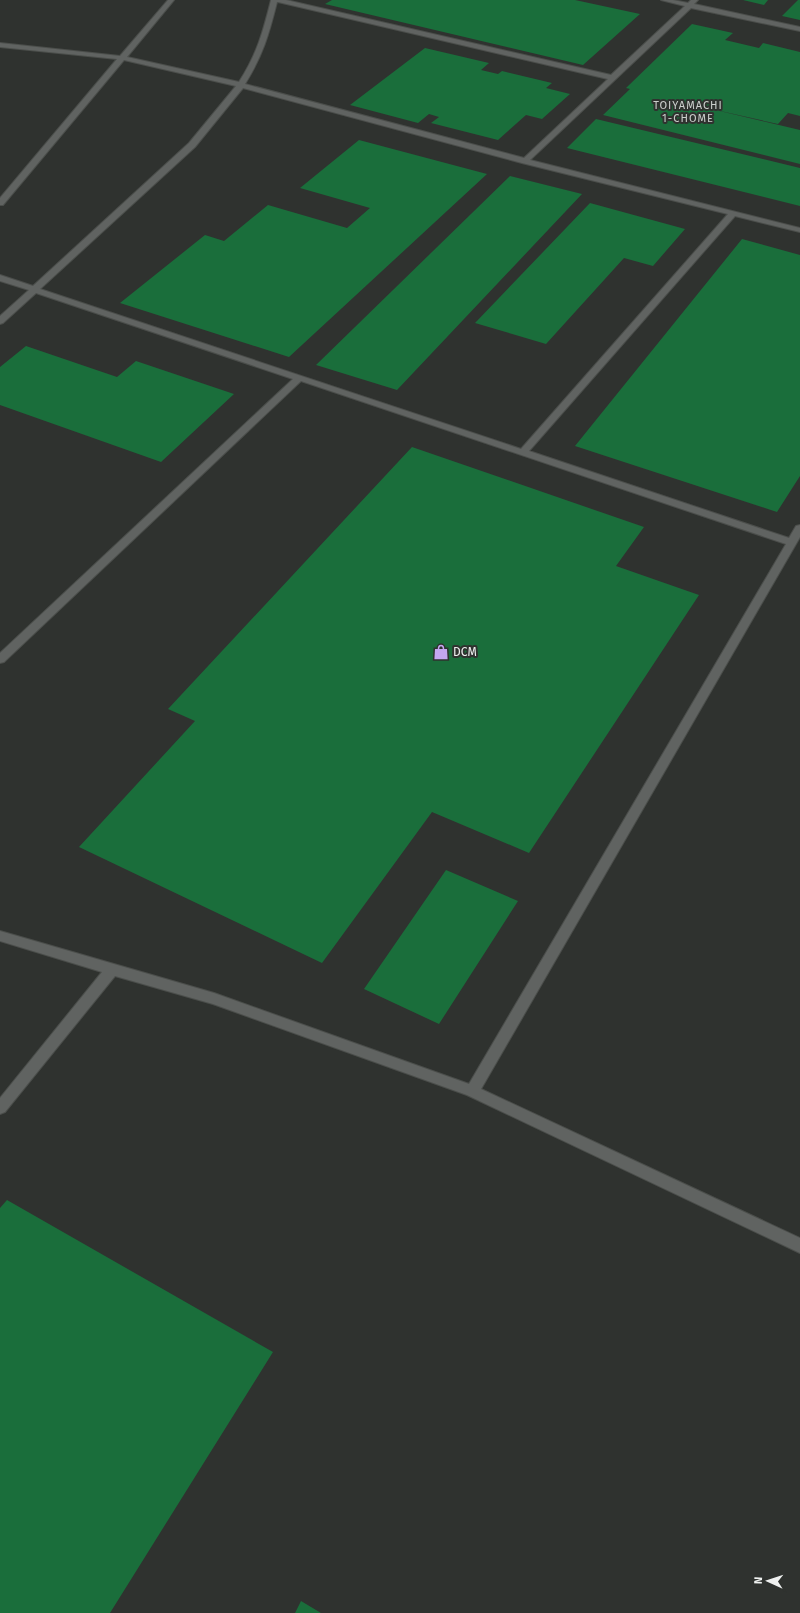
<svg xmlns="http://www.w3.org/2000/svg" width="800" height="1613" font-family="'Fira Sans',sans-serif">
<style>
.building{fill:#1a6e3b}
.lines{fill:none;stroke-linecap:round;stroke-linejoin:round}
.minor-casing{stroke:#4b4e4b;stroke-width:2}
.minor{fill:#606361;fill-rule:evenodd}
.labels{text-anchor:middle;stroke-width:4;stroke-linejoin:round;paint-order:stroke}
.far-neighbourhood-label{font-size:11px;letter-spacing:1px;fill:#cbcfcc;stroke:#2f322f}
.poi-label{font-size:12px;fill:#eff1f0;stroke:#2f322f;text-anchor:start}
</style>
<rect width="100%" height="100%" fill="#2f322f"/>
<path class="building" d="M 332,0 L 575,0 L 640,14 L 583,65 L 325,4 Z
M 743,0 L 768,0 L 764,5 Z
M 798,0 L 800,0 L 800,20 L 782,16 Z
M 692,24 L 733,33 L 725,40 L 759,48 L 763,43 L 800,52 L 800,116 L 788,113 L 778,124 L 707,108 L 800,130 L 800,164 L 603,115 L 630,89 L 626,88 Z
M 425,48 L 489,63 L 481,70 L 498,74 L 502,71 L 552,83 L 546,88 L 570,94 L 542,119 L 526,115 L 498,140 L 431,123 L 439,117 L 429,114 L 418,123 L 350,105 Z
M 596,119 L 800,168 L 800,206 L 567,148 Z
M 359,140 L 487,174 L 289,357 L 120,303 L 205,235 L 224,241 L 268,205 L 347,228 L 370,208 L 300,188 Z
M 510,176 L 582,194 L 397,390 L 316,365 Z
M 590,203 L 685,229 L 653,266 L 624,258 L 546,344 L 475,323 Z
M 742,239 L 800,255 L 800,476 L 777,512 L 575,446 Z
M 26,346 L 117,377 L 136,361 L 234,394 L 161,462 L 0,405 L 0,367 Z
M 412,447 L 644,527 L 616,566 L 699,595 L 529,853 L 432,812 L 322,963 L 79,847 L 195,721 L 168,709 Z
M 446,870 L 518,901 L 439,1024 L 364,989 Z
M 7,1200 L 273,1352 L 110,1613 L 0,1613 L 0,1208 Z
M 301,1601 L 321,1613 L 295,1613 Z"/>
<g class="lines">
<g class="minor-casing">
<path id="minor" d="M 168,0 L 174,0 L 127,57 L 239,82 C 257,54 263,32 271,0 L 286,0 L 611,75 L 685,6 L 661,0 L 673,0 L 688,3 L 691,0 L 698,0 L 694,4 L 800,27 L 800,31 L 691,8 L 530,160 L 800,228 L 800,232 L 735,216 L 529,451 L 789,538 L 796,526 L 800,525 L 800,537 L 481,1089 L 800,1238 L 800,1253 L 467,1095 L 213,1004 L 115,976 L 5,1112 L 0,1114 L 0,1098 L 102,972 L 0,941 L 0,931 L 214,993 L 469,1084 L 786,544 L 301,381 L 4,662 L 0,663 L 0,653 L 293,379 L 36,293 L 3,323 L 0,324 L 0,316 L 29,290 L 0,281 L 0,275 L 33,286 L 189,143 L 236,86 L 124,60 L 3,205 L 0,205 L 0,198 L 117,59 L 0,47 L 0,43 L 120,56 ZM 277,2 L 278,2 L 608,79 L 524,158 L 245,84 C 263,55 269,34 277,2 ZM 243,88 L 522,163 L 728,214 L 521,449 L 40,289 L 195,147 Z"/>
</g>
<use href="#minor" class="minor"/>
</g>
<defs>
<g id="shop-bare" transform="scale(1.2)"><path d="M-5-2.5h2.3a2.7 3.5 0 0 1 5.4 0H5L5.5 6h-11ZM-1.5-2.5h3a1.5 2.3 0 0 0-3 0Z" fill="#c4a7f1" stroke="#2f322f" stroke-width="2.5" paint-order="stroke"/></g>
</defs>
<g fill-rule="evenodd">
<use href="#shop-bare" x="441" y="652"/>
</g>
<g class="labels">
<g class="far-neighbourhood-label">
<text x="688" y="109">TOIYAMACHI<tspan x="688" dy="13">1-CHOME</tspan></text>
</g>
<g class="poi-label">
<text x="453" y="656">DCM</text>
</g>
</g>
<g transform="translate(768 1581) rotate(273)" stroke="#2f322f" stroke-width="3" paint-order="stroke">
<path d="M0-3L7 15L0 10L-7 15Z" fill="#eff1f0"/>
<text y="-6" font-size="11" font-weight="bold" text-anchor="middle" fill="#eff1f0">N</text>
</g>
</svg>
